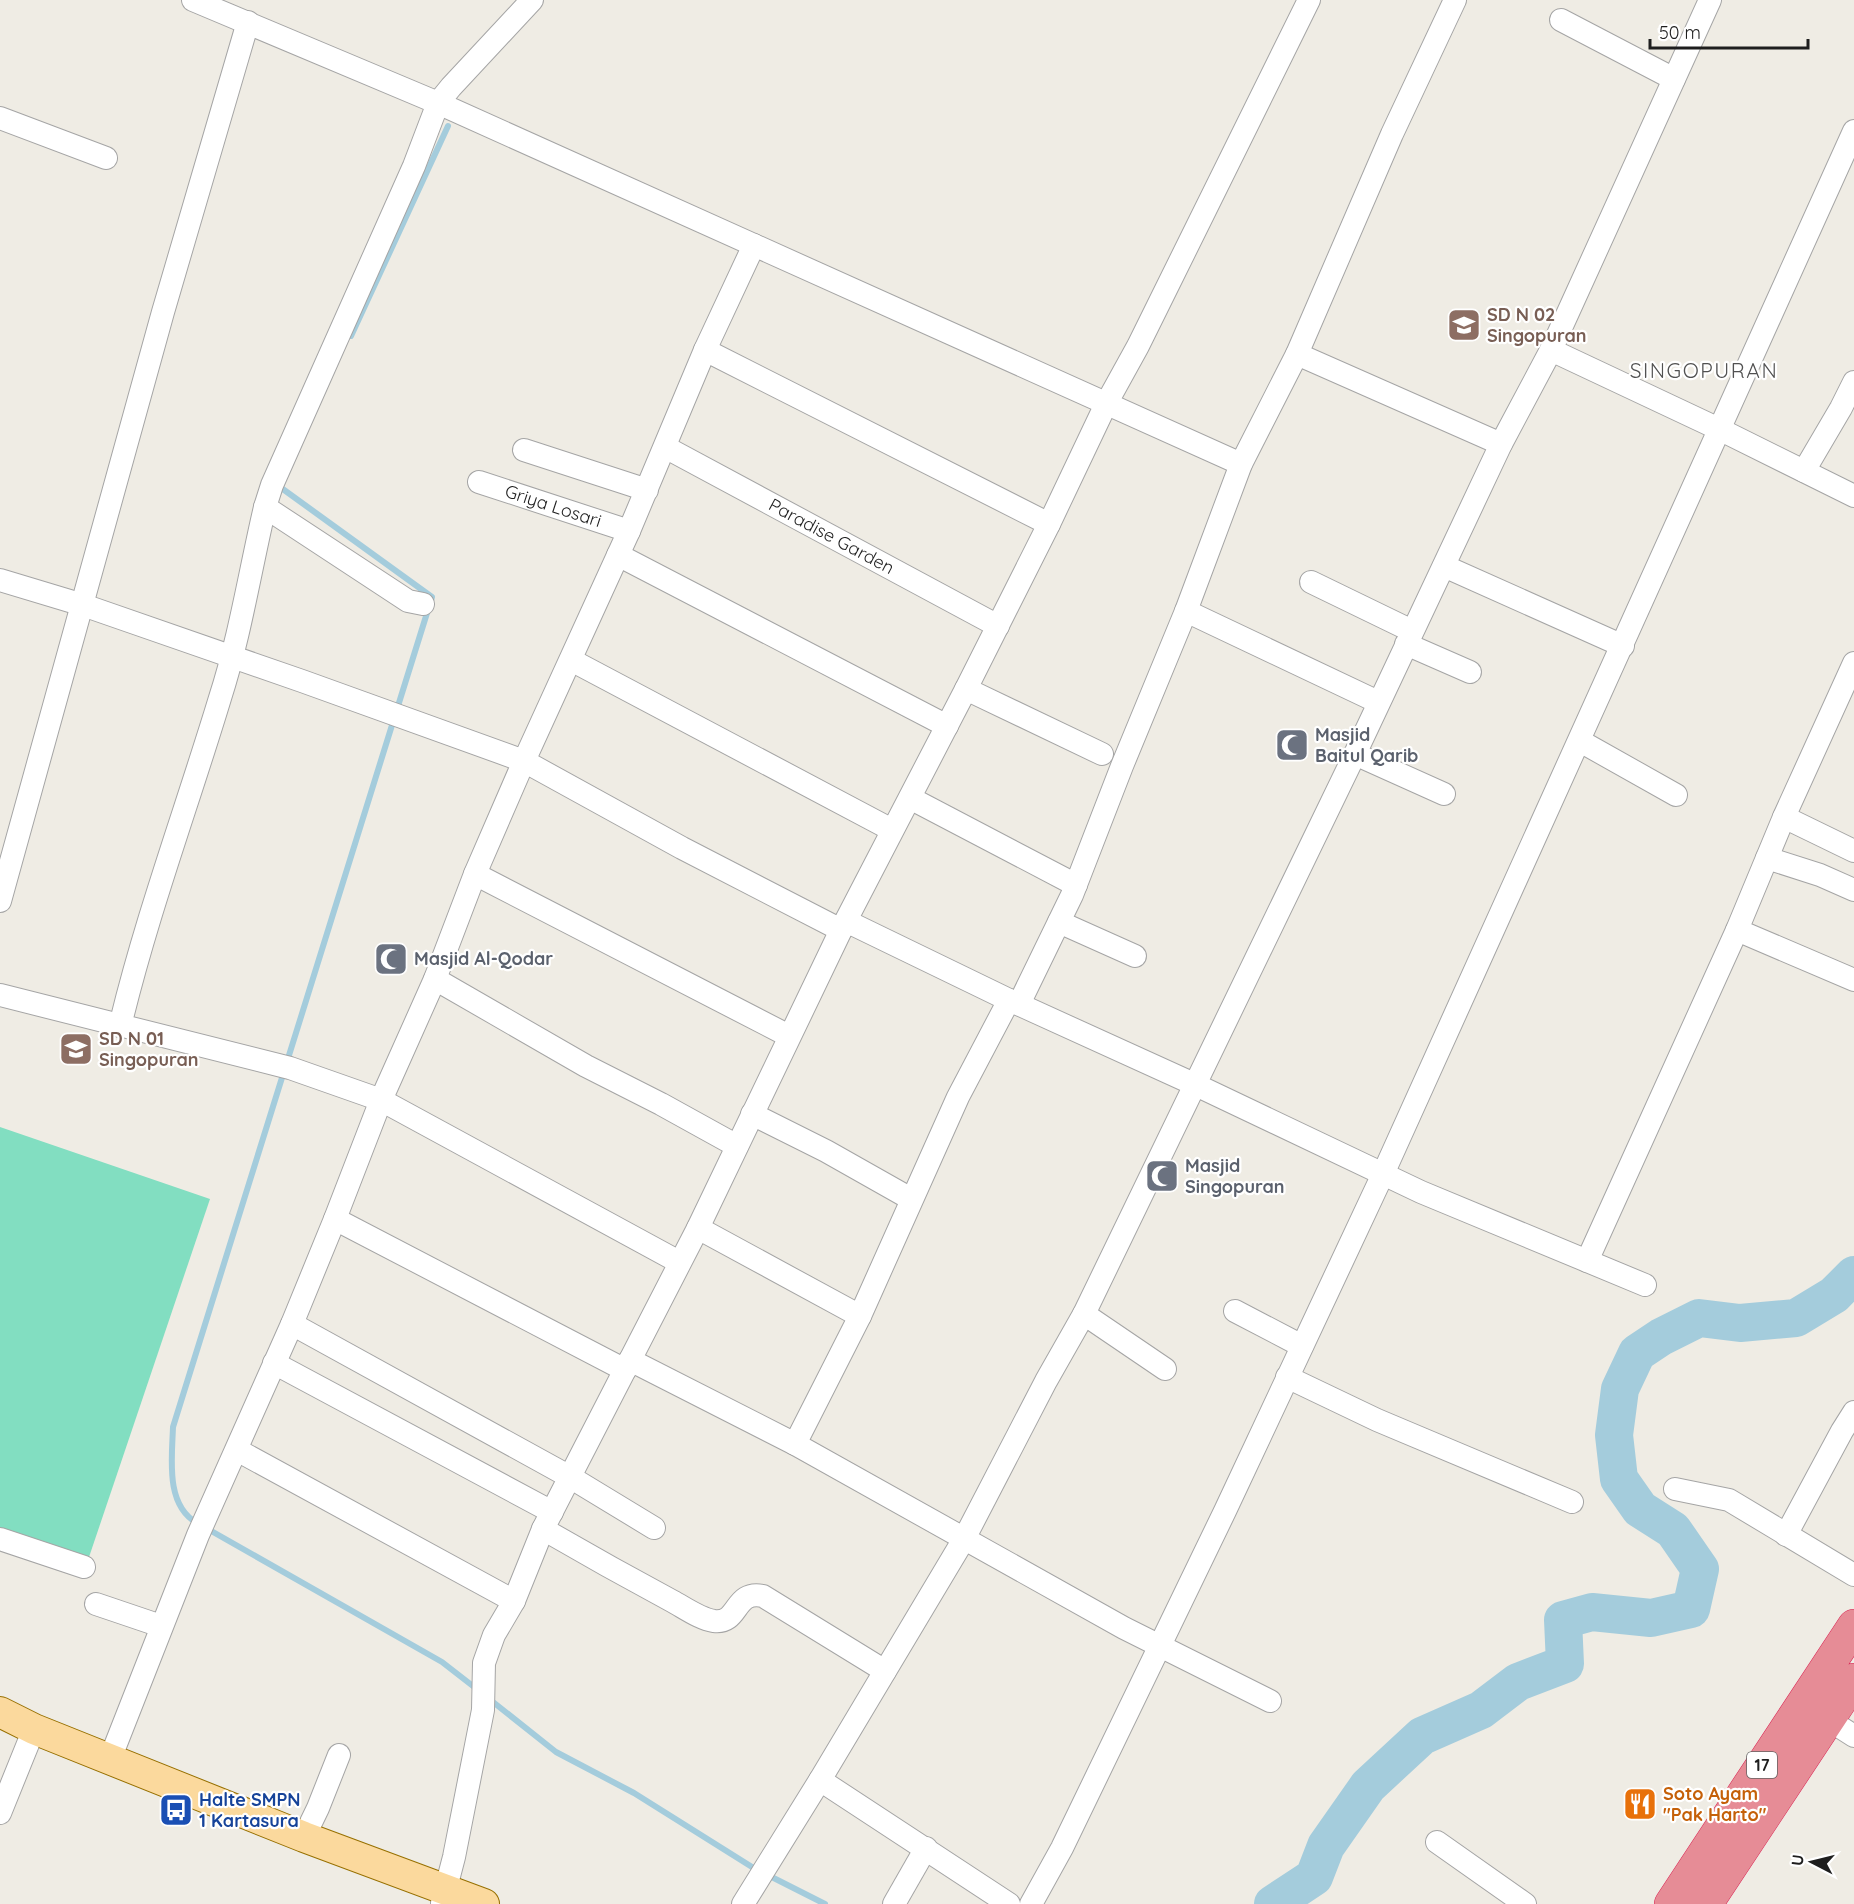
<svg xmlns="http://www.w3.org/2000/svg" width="1854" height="1904" font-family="Quicksand,sans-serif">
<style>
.pitch{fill:#82dec1}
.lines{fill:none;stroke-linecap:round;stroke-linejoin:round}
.stream{stroke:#a4ccdc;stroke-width:6}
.river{stroke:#a4ccdc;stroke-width:38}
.minor-casing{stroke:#a5a5a5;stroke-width:24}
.major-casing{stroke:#977001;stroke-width:32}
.highway-casing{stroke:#d92555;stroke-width:34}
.minor{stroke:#fff;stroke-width:22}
.major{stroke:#fbd99d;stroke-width:30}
.highway{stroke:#e68c96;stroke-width:33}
.labels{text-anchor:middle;stroke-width:4.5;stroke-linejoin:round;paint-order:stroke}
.shield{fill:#fff;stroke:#626262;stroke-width:1.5}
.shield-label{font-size:16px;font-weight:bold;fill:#1e1e1e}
.education-label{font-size:18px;font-weight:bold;fill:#785e54;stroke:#fff;text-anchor:start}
.street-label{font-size:18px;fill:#1e1e1e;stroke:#fff}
.worship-label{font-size:18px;font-weight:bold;fill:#5b616d;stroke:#fff;text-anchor:start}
.food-label{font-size:18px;font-weight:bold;fill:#c56008;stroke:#fff;text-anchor:start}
.transit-label{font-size:18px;font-weight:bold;fill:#164399;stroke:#fff;text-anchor:start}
.quarter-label{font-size:21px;letter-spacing:1.5px;fill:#515151;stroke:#fff}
</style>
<rect width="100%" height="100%" fill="#efece4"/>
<path class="pitch" d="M 0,1127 L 210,1199 L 87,1563 L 0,1534 Z"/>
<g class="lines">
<path class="stream" d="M 351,336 L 448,126
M 197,1523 C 165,1505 172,1458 173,1427 L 432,597 L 280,487 L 282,484
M 206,1528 L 442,1662 L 478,1690
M 488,1698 L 556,1752 L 634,1793 L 752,1867 L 825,1904"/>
<path class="river" d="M 1273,1904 L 1314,1877 L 1326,1846 L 1368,1786 L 1422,1736 L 1481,1710 L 1518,1682 L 1565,1664 L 1563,1620 L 1592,1612 L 1651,1618 L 1691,1609 L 1700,1569 L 1673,1530 L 1640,1509 L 1619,1479 L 1614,1435 L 1620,1389 L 1637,1353 L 1661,1337 L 1699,1318 L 1740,1323 L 1796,1318 L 1834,1295 L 1854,1275"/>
<g class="minor-casing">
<g id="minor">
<path d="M 193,0 L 438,103 L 1241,464"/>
<path d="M 1561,20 L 1674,79"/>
<path d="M 0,118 L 106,158"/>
<path d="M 705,350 L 1049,524"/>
<path d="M 1551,350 L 1721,430 L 1854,496"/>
<path d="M 1297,354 L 1392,134 L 1455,0"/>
<path id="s1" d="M 665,447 L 998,626"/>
<path d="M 524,450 L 647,490"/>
<path d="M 1804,471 L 1841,408 L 1854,382"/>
<path id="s2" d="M 479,482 L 629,531"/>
<path d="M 265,507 L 408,601 L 423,604"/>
<path d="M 618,555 L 947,726"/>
<path d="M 1444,566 L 1623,646"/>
<path d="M 0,580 L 83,605 L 302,681 L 524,761 L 682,848 L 841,930"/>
<path d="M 1311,582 L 1412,631"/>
<path d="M 1186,611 L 1378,702"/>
<path d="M 1406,644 L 1470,672"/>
<path d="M 571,660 L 892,830"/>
<path d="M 966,689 L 1102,754"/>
<path d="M 1580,741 L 1676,795"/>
<path d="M 1355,754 L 1444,794"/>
<path d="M 910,798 L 1076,885"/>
<path d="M 1784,817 L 1854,851"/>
<path d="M 1767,858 L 1820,875 L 1854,890"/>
<path d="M 475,874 L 789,1036"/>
<path d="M 0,901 L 163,312 L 248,22"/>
<path d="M 846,921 L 1009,1000 L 1196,1085 L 1421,1192 L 1645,1285"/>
<path d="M 1059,922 L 1135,956"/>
<path d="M 1737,930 L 1854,980"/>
<path d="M 435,979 L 586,1066 L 661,1104 L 737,1146"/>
<path d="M 0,995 L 290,1068 L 381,1100 L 679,1262"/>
<path d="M 1019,1004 L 1072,895 L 1122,766 L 1186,611 L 1241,464 L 1297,354 L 1501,444"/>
<path d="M 120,1026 C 147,914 187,807 220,698 C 240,636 250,571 265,507 L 272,485 L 414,166 L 438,103 L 451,87 L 532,0"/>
<path d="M 752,1114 L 826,1151 L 911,1199"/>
<path d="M 335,1219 L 625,1370"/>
<path d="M 698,1228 L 860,1316"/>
<path d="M 1587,1261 L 1737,930 L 1784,817 L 1854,663"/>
<path d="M 1235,1311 L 1302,1346"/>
<path d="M 1084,1314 L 1165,1369"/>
<path d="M 292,1324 L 570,1477 L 654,1528"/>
<path d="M 630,1360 L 795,1444 L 1124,1628 L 1270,1701"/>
<path d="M 274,1363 L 552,1512"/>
<path d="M 1287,1377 L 1377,1420 L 1572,1502"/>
<path d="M 795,1444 L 860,1316 L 958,1097 L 1009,1000"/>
<path d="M 237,1450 L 514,1601"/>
<path d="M 1675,1489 L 1729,1500 L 1854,1575"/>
<path d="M 543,1529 C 586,1554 629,1578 672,1601 C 685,1608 700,1619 714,1621 C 740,1624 733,1590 763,1596 L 885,1671"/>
<path d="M 1786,1535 L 1842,1431 L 1854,1412"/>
<path d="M 0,1539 L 84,1567"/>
<path d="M 96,1604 L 161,1626"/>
<path d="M 1829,1720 L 1854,1736"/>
<path d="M 110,1759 L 198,1535 L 292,1324 L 335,1219 L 381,1100 L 435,979 L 475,874 L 524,761 L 629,531 L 705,350 L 754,245"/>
<path d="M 820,1780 L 1009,1904"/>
<path d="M 0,1813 L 34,1729"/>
<path d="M 304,1837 L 318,1808 L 339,1755"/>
<path d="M 1437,1842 L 1525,1904"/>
<path d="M 442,1903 L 454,1857 L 483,1710 L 484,1663 L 494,1635 L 514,1601 L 543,1529 L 698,1228 L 841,930 L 966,689 L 1049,524 L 1106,404 L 1138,346 L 1309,0"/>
<path d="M 743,1904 L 820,1780 L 964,1539 L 1046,1381 L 1084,1314 L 1355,754 L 1501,444 L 1551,350 L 1710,0"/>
<path d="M 894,1904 L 926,1848"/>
<path d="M 1031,1904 L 1062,1848 L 1225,1511 L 1383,1174 L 1854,131"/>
</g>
</g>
<g class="major-casing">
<path id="major" d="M 0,1712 L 34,1729 L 304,1837 L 484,1904"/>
</g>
<g class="highway-casing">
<path id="highway" d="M 1671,1904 L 1854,1626
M 1706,1904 L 1854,1680"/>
</g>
<use href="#minor" class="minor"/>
<use href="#major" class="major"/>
<use href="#highway" class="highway"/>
</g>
<defs>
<g id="school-square" transform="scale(1.725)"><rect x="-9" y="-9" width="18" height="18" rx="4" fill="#8d6e63" stroke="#fff"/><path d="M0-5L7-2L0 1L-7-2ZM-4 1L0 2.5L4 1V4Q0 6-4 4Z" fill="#fff"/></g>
<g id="mosque-square" transform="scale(1.725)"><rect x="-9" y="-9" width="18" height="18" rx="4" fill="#6b7280" stroke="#fff"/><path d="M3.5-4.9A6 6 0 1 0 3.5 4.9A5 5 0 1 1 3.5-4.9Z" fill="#fff"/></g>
<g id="restaurant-square" transform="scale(1.725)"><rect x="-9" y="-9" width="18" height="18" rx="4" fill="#e8710a" stroke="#fff"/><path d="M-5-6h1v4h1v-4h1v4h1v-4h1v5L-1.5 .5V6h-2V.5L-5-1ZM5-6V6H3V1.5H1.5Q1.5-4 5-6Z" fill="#fff"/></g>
<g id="bus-square" transform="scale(1.725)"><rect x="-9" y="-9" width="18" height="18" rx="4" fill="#1a4fb4" stroke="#fff"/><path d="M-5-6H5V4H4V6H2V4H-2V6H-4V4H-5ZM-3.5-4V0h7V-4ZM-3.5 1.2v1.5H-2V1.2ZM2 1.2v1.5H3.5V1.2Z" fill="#fff"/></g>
</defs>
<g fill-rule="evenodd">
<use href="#school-square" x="1464" y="325"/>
<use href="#mosque-square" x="1292" y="745"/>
<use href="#mosque-square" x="391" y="959"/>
<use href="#school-square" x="76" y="1049"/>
<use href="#mosque-square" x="1162" y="1176"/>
<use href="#restaurant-square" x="1640" y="1804"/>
<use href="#bus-square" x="176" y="1810"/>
</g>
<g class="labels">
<rect class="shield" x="1747" y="1752" width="30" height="26" rx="4.5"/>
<g class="shield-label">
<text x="1762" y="1771">17</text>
</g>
<g class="education-label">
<text x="1487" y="321">SD N 02<tspan x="1487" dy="21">Singopuran</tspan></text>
<text x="99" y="1045">SD N 01<tspan x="99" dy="21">Singopuran</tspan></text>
</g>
<g class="street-label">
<text dy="6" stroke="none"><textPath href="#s2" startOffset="78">Griya Losari</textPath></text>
<text dy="6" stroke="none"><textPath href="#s1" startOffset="189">Paradise Garden</textPath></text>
</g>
<g class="worship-label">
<text x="1315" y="741">Masjid<tspan x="1315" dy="21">Baitul Qarib</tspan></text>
<text x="414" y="965">Masjid Al-Qodar</text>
<text x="1185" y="1172">Masjid<tspan x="1185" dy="21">Singopuran</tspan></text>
</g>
<g class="food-label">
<text x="1663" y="1800">Soto Ayam<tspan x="1663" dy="21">"Pak Harto"</tspan></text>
</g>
<g class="transit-label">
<text x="199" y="1806">Halte SMPN<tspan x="199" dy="21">1 Kartasura</tspan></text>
</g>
<g class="quarter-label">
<text x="1704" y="378">SINGOPURAN</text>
</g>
</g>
<g transform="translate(1812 1862) rotate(277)" stroke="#ffffff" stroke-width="4.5" paint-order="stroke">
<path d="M0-4.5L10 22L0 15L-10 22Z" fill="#1e1e1e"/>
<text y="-9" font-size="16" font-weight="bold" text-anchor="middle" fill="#1e1e1e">U</text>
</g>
<path d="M1650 39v9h158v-9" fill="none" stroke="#1e1e1e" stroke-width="3"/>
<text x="1659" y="39" font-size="18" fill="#1e1e1e" stroke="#ffffff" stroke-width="4.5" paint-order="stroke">50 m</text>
</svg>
